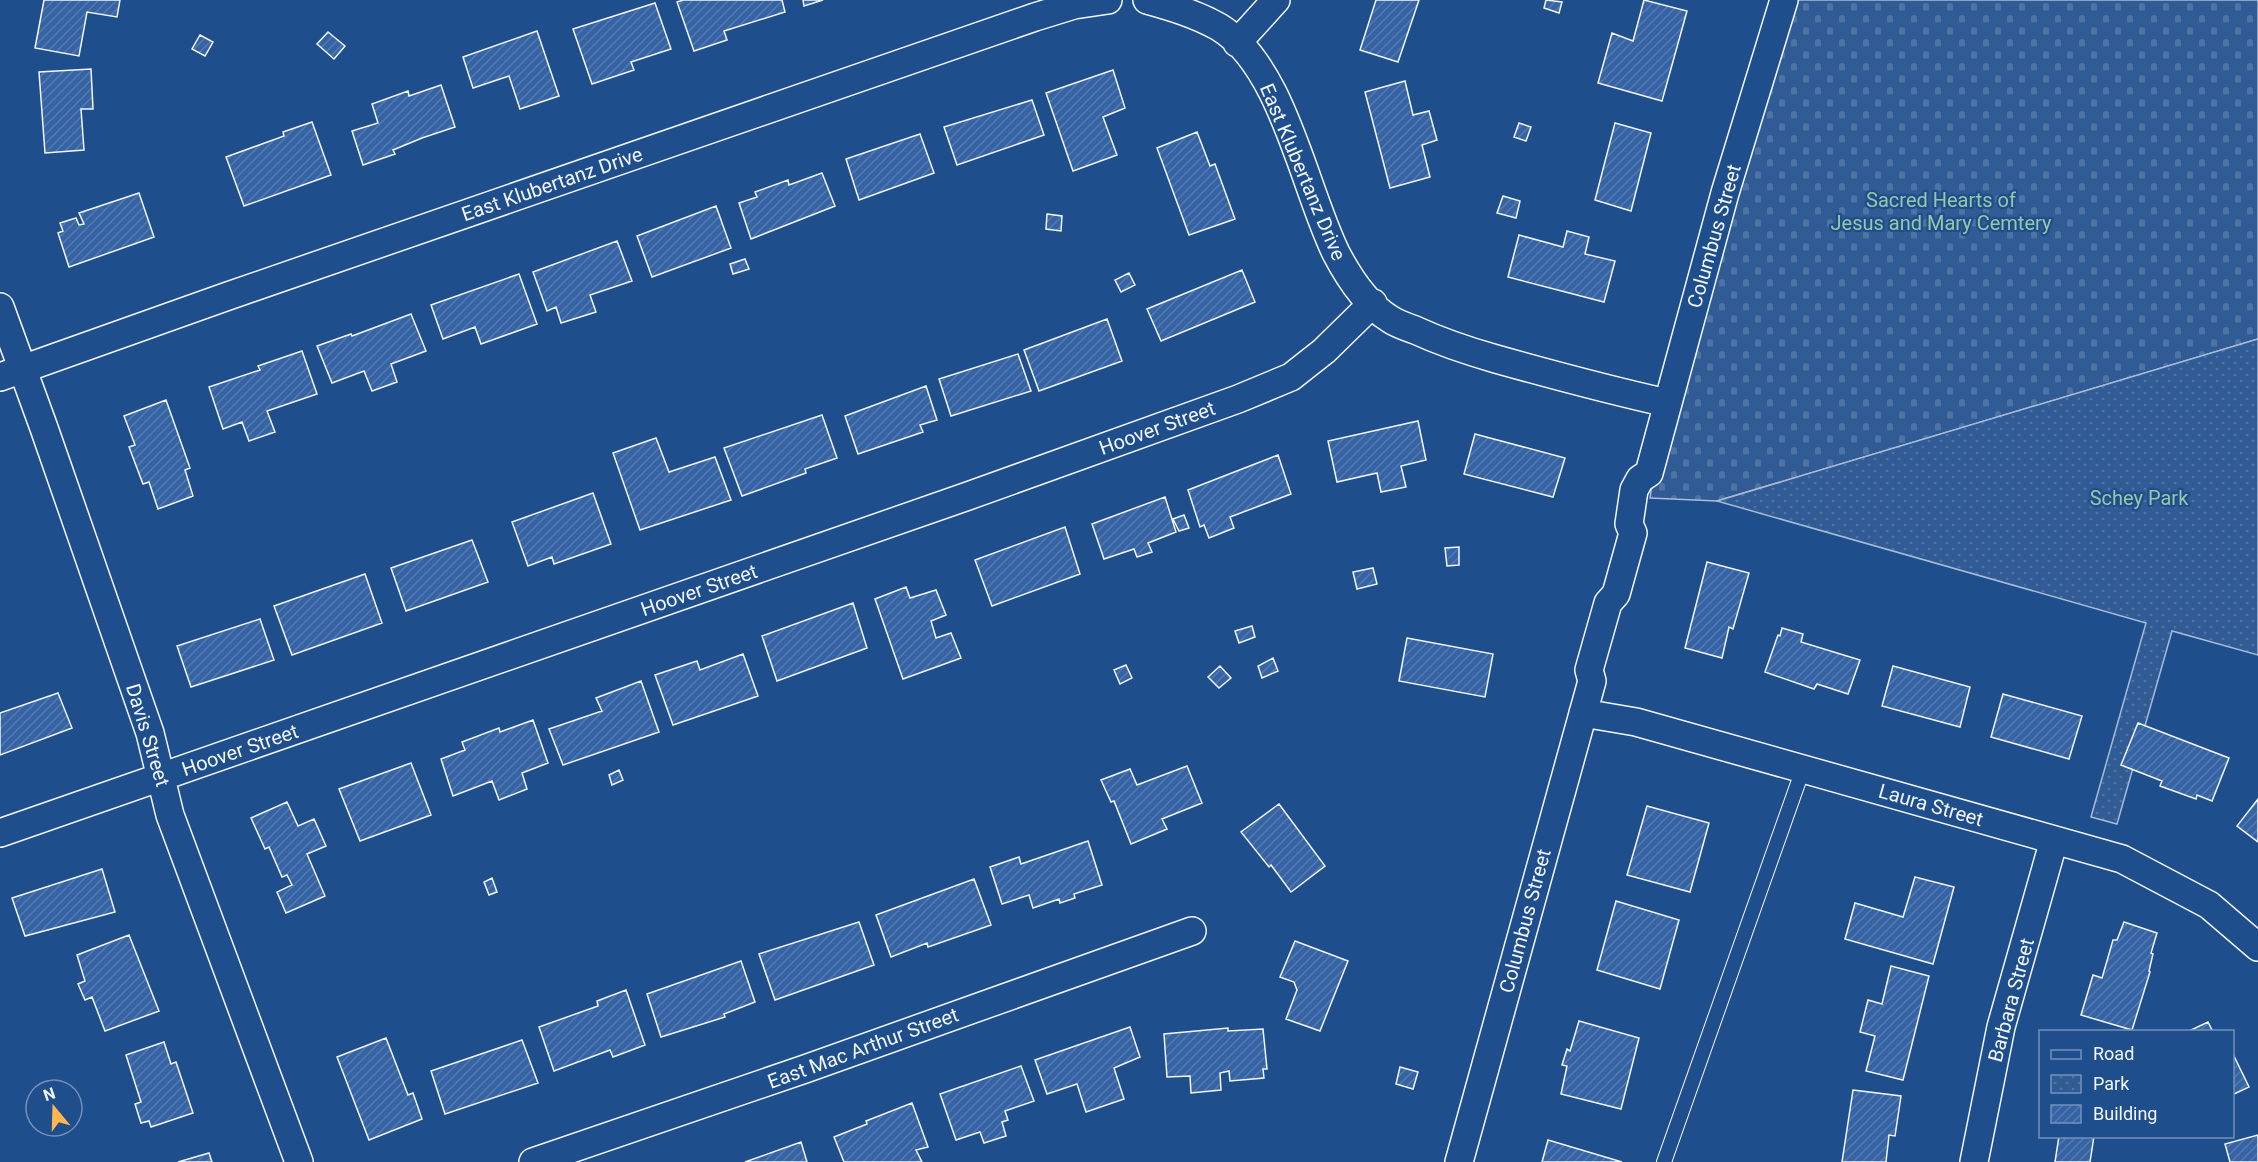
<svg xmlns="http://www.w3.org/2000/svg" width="2258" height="1162" font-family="Roboto,sans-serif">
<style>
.cemetery{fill:url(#cemetery-stones);stroke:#a8bbd7;stroke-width:1.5}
.park{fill:url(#park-dots);stroke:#a8bbd7;stroke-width:1.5}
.building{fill:url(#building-hatch);stroke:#f2f6ff;stroke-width:1.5}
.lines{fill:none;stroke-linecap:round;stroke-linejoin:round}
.service-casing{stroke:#f2f6ff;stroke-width:16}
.minor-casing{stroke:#f2f6ff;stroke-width:30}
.service{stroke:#1f4e8c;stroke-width:14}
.minor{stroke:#1f4e8c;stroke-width:27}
.labels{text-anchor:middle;stroke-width:4.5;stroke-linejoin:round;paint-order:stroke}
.street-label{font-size:20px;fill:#f2f6ff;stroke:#1f4e8c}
.park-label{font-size:20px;fill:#97c8a6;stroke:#1f4e8c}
</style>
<defs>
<pattern id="cemetery-stones" width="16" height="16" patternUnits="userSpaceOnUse" patternTransform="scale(1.5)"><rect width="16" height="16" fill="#305b95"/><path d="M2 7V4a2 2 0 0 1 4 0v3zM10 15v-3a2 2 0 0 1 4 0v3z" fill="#4e73a5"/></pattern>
<pattern id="park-dots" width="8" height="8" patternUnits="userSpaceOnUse" patternTransform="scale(1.5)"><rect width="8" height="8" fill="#305b95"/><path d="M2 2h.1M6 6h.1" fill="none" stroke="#4e73a5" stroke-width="1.8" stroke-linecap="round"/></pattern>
<pattern id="building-hatch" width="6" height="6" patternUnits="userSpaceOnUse" patternTransform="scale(1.5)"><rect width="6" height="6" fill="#3563a3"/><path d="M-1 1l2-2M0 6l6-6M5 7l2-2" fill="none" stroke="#537ab1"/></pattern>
</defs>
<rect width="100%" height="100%" fill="#1f4e8c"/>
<path class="cemetery" d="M 1784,0 L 2258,0 L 2258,339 L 1717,501 L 1650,498 L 1653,479 Z"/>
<path class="park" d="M 2258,339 L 2258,655 L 2172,631 L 2117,824 L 2091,817 L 2146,623 L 1717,501 Z"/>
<path class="building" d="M 44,0 L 120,0 L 117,17 L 87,12 L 79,56 L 35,48 Z
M 683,0 L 782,0 L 785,12 L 724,31 L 727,40 L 694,51 L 677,2 Z
M 803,0 L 823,0 L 804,6 Z
M 1376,0 L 1419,0 L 1398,62 L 1360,50 Z
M 1546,0 L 1562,2 L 1559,13 L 1544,8 Z
M 1644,0 L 1687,11 L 1662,101 L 1598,83 L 1612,33 L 1633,41 Z
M 655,3 L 671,49 L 631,62 L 634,70 L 592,84 L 573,29 Z
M 537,31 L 559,96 L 520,109 L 509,76 L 473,88 L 463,57 Z
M 328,32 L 345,46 L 334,59 L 317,44 Z
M 200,35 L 213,42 L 205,56 L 192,49 Z
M 91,69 L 93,109 L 81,109 L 84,150 L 45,153 L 39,72 Z
M 1113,70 L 1125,108 L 1103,117 L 1117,155 L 1073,171 L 1046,93 Z
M 1405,81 L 1413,115 L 1429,111 L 1437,140 L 1422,145 L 1430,177 L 1390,188 L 1365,92 Z
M 441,85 L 455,127 L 422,138 L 393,150 L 395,154 L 363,165 L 352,131 L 378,123 L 372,104 L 408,91 L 409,96 Z
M 1032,100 L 1044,135 L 957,165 L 944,127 Z
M 312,122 L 331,175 L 244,206 L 226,157 L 284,136 L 283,132 Z
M 1519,123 L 1531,127 L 1526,141 L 1514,137 Z
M 1615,123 L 1651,133 L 1631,211 L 1595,200 Z
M 1197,132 L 1210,166 L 1215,164 L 1235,219 L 1189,235 L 1157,148 Z
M 920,134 L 934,173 L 859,200 L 846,159 Z
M 822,173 L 835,206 L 751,239 L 739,203 L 757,197 L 755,192 L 788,180 L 789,185 Z
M 139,193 L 154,237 L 69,267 L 58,233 L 63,231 L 60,223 L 76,218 L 79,225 L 84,224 L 79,213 Z
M 1503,196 L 1520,201 L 1516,218 L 1497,213 Z
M 716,206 L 731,248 L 652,277 L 637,236 Z
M 1047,214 L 1062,216 L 1061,231 L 1046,229 Z
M 1567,231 L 1589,237 L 1585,254 L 1615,261 L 1604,302 L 1508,277 L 1519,235 L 1563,247 Z
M 617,241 L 632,281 L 590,295 L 596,312 L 561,323 L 556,307 L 547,311 L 533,272 Z
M 745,259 L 749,269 L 733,274 L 730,264 Z
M 1242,270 L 1255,302 L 1161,341 L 1147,309 Z
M 1129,273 L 1135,285 L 1121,292 L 1115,280 Z
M 519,274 L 537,324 L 481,344 L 475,327 L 443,339 L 431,305 Z
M 411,314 L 426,351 L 391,364 L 397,382 L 372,391 L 364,371 L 332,383 L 317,346 L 351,334 L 352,336 Z
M 1107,319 L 1122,361 L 1039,391 L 1024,350 Z
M 302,351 L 317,394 L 267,411 L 275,432 L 249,441 L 242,422 L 223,429 L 209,387 L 260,370 L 258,366 Z
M 1018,354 L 1031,391 L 951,416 L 939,379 Z
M 926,386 L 937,420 L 920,425 L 923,432 L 858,454 L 845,416 Z
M 166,400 L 190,468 L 185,470 L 193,496 L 158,509 L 149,482 L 143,484 L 129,447 L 135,445 L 124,416 Z
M 822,415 L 837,458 L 805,469 L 806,473 L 742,496 L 724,448 Z
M 1418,421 L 1426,460 L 1401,466 L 1406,487 L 1381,492 L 1377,473 L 1337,482 L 1328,441 Z
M 1475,434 L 1565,458 L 1553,497 L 1464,474 Z
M 656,438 L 669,472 L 715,457 L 731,500 L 640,530 L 613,453 Z
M 1278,455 L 1291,494 L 1230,517 L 1234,528 L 1209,538 L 1204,525 L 1200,527 L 1188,490 Z
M 593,493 L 611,544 L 554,564 L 552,557 L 528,566 L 512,522 Z
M 1165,497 L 1176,532 L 1148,543 L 1152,552 L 1137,557 L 1134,549 L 1104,559 L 1092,524 Z
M 1184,515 L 1189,528 L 1179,531 L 1173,519 Z
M 1065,527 L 1080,574 L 992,606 L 975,560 Z
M 472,540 L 488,582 L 406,611 L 391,568 Z
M 1459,547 L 1459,565 L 1447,566 L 1445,548 Z
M 1707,562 L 1749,573 L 1733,629 L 1729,627 L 1722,658 L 1685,648 Z
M 1373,568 L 1377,584 L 1357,589 L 1353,572 Z
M 365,574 L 382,623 L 292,655 L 274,606 Z
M 906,587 L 910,598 L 936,590 L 946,615 L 931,621 L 936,638 L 951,633 L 961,658 L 903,679 L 875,599 Z
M 853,603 L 867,648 L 777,681 L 762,636 Z
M 260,619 L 274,660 L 191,687 L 177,646 Z
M 1252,626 L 1255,637 L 1239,643 L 1235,631 Z
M 1782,628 L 1803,634 L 1801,642 L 1860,660 L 1848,694 L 1817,684 L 1814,689 L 1765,672 L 1778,635 L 1780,636 Z
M 1407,638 L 1493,654 L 1485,697 L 1399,681 Z
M 743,654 L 758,696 L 673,725 L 655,675 L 697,661 L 700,670 Z
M 1273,658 L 1278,671 L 1262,678 L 1258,666 Z
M 1126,665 L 1132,678 L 1120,684 L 1114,670 Z
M 1220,666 L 1231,678 L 1219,688 L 1208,677 Z
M 1893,666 L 1970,687 L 1960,727 L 1882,706 Z
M 641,681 L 659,732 L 563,765 L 549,729 L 602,711 L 596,698 Z
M 58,693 L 72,728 L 0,755 L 0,713 Z
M 2003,694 L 2082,716 L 2069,759 L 1991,737 Z
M 533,720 L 548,763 L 522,773 L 527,789 L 499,800 L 492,781 L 453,796 L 441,759 L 465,750 L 462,742 L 499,728 L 500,732 Z
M 2138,723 L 2229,758 L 2212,801 L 2197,795 L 2196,799 L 2160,786 L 2162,781 L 2121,765 Z
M 411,763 L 431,815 L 360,841 L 339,789 Z
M 1187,766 L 1202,803 L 1162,819 L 1167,829 L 1131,844 L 1114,801 L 1111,802 L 1101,780 L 1130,769 L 1137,785 Z
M 619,770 L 623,780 L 612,785 L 609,775 Z
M 2258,799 L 2258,842 L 2237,826 Z
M 287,802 L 298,826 L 314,819 L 326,846 L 307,854 L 325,896 L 286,913 L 277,892 L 292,885 L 287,875 L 282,877 L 269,847 L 265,849 L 251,818 Z
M 1279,804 L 1325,866 L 1291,892 L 1271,865 L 1269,867 L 1241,832 Z
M 1647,806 L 1709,823 L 1690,892 L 1627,875 Z
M 1088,841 L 1102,885 L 1074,894 L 1075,898 L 1060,903 L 1059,899 L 1033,908 L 1029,895 L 1002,904 L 990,867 L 1019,857 L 1021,864 Z
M 102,869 L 115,912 L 25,936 L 12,898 Z
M 1915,877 L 1954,887 L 1933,964 L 1845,939 L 1855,903 L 1903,917 Z
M 492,878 L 497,892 L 489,895 L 484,882 Z
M 974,879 L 991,925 L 928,947 L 927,943 L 891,957 L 876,915 Z
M 1616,901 L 1679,920 L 1660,989 L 1597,970 Z
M 859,922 L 874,965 L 775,1000 L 759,954 Z
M 2124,922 L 2157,933 L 2151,953 L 2153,954 L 2149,971 L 2150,972 L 2132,1030 L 2081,1015 L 2093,975 L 2102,978 L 2113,940 L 2117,940 Z
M 129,935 L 159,1011 L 105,1031 L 92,997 L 85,1000 L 78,984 L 85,981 L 77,955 Z
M 1295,941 L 1348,961 L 1320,1031 L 1286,1019 L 1297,990 L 1294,982 L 1280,977 Z
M 741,961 L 755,1002 L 724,1014 L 725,1017 L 661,1037 L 647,994 Z
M 1891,966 L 1929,976 L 1903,1080 L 1866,1071 L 1875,1036 L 1860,1032 L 1868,1000 L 1882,1004 Z
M 626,990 L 645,1045 L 613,1057 L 610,1050 L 554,1071 L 539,1027 L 598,1006 L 597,1001 Z
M 1579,1021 L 1639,1038 L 1621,1109 L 1561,1094 L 1567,1066 L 1562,1065 L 1567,1049 L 1570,1051 Z
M 2208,1022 L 2213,1032 L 2187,1032 Z
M 1130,1027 L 1140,1057 L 1114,1068 L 1124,1099 L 1086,1112 L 1077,1084 L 1047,1094 L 1035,1060 Z
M 1228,1028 L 1228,1031 L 1263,1029 L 1267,1069 L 1263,1069 L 1264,1078 L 1230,1081 L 1229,1071 L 1220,1073 L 1221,1090 L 1191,1093 L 1190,1076 L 1167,1077 L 1164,1034 Z
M 386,1038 L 408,1095 L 413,1093 L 422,1119 L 369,1140 L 337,1057 Z
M 522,1040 L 538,1083 L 445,1114 L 431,1071 Z
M 164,1042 L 171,1064 L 176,1062 L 193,1113 L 151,1127 L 149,1121 L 141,1123 L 135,1104 L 141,1102 L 126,1055 Z
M 2232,1052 L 2249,1087 L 2232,1095 Z
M 1021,1066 L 1034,1101 L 1005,1111 L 1008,1120 L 1002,1122 L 1006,1136 L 984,1143 L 980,1132 L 956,1140 L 940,1094 Z
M 1400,1067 L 1418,1072 L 1413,1089 L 1396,1084 Z
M 1853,1090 L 1901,1096 L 1895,1136 L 1889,1135 L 1886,1162 L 1842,1162 Z
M 912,1103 L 928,1147 L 916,1150 L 922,1162 L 844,1162 L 834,1137 L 867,1124 L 866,1121 Z
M 2258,1135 L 2258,1162 L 2230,1162 L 2225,1144 Z
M 2059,1136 L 2094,1136 L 2090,1162 L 2055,1162 Z
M 1548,1140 L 1622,1162 L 1542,1162 Z
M 801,1142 L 807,1162 L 745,1162 Z
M 209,1153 L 212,1162 L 178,1162 Z"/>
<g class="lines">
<g class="service-casing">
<path id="service" d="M 1664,1162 L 1803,769"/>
</g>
<g class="minor-casing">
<path id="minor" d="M 1147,0 C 1172,7 1196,14 1219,27 C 1283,66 1304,188 1336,253 C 1348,276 1367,305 1390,319 C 1397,324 1407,327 1415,330 C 1441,342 1468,351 1496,359 C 1553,375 1609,390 1667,403
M 1237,43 L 1276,0
M 0,307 L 44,428 L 150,733 L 170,815 L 299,1162
M 0,377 L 228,296 L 1035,17 L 1074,5 L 1108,0
M 1583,713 L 1636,722 L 2122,859 L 2209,905 L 2258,947
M 0,833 L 968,496 L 1238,399 L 1291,377 L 1324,351 L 1373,303
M 533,1162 L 805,1069 L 1192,931
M 1459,1162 L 1592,681 L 1589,670 L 1608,603 L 1616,594 L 1633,533 L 1629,524 L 1634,490 L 1640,479 L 1649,473 L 1725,193 L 1784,0
M 1974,1162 L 2001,1027 L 2054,840"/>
</g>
<use href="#service" class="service"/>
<use href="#minor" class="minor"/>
</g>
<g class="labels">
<g class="street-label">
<text transform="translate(1303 172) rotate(67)" y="7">East Klubertanz Drive</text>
<text transform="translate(552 184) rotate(-19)" y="7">East Klubertanz Drive</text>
<text transform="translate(1714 236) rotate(-74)" y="7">Columbus Street</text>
<text transform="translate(1157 428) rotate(-20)" y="7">Hoover Street</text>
<text transform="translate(699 590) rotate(-19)" y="7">Hoover Street</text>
<text transform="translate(148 735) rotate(73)" y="7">Davis Street</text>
<text transform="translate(240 750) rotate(-19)" y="7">Hoover Street</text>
<text transform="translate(1931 805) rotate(16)" y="7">Laura Street</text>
<text transform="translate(1525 921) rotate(-75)" y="7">Columbus Street</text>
<text transform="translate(2011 1000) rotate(-75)" y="7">Barbara Street</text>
<text transform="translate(863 1048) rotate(-20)" y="7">East Mac Arthur Street</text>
</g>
<g class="park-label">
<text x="1941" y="207">Sacred Hearts of<tspan x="1941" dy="23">Jesus and Mary Cemtery</tspan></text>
<text x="2139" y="505">Schey Park</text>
</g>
</g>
<rect x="2039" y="1030" width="195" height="108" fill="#1f4e8c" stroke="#7391ba" stroke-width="1.5"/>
<rect x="2051" y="1050" width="30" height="9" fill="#1f4e8c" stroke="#7391ba" stroke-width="1.5"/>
<text x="2093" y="1060" font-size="18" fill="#f2f6ff">Road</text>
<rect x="2051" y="1075" width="30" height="18" fill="url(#park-dots)" stroke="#7391ba" stroke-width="1.5"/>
<text x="2093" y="1090" font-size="18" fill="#f2f6ff">Park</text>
<rect x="2051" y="1105" width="30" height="18" fill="url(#building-hatch)" stroke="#7391ba" stroke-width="1.5"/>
<text x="2093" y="1120" font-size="18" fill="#f2f6ff">Building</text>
<g transform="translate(54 1108) rotate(341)"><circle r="28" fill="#1f4e8c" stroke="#7391ba" stroke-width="1.5"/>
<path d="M0-4.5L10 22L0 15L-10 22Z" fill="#ffb74d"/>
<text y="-9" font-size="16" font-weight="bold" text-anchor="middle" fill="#f2f6ff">N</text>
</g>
</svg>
